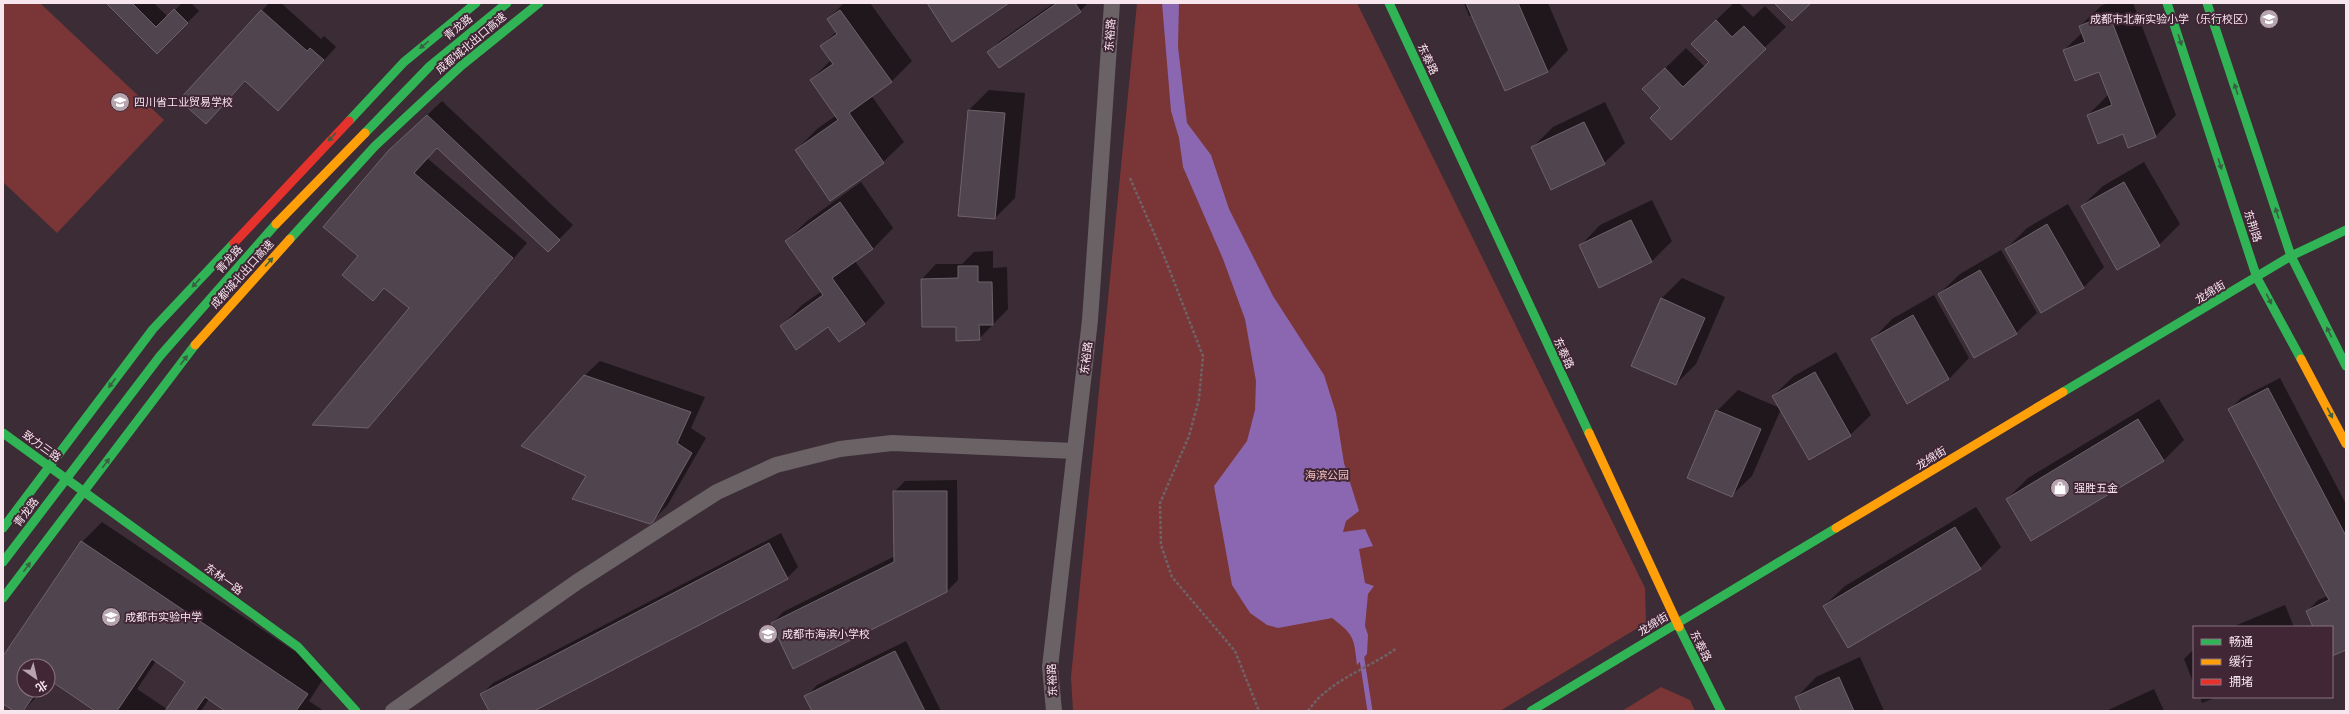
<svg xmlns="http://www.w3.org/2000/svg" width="2349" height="714" font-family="Helvetica,'Noto Sans SC',sans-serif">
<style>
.green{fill:#7a3636}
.water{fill:#8b66b1}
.shadow{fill:#0007;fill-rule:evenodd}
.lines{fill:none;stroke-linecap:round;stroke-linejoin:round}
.stream{stroke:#8b66b1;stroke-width:5}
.building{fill:#50454e;stroke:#6e626b}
.path{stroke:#6d6368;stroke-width:2.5;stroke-dasharray:3 2;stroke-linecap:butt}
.street{stroke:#6a6265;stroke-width:16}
.fast{stroke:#30b455;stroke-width:9}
.slow{stroke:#ff9f0a;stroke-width:9}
.fast-bridge{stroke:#30b455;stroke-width:9}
.slow-bridge{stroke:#ff9f0a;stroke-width:9}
.jam-bridge{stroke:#e5322d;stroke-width:9}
.oneway{fill:#3a5f42}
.labels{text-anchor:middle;stroke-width:4;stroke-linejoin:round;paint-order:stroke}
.poi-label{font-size:11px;fill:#f8e6ef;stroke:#412636;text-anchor:start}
.street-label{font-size:11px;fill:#f8e6ef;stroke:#412636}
.park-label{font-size:11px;fill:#f7c1bd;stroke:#412636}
</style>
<rect width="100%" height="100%" fill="#3b2c35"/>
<path class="green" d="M 3,3 L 40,3 L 164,120 L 57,233 L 3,182 Z
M 1137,3 L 1357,3 L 1645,588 L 1646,623 L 1500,711 L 1073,711 L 1071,677 Z
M 1661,687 L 1690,700 L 1695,711 L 1622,711 Z"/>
<path class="water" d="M 1162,3 L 1179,3 L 1178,47 L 1187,123 L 1211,155 L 1229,209 L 1273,296 L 1324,375 L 1336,413 L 1344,463 L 1359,511 L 1346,521 L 1343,532 L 1365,529 L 1373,546 L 1359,549 L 1365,583 L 1374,586 L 1368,594 L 1365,626 L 1368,635 L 1367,654 L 1357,665 C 1354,637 1354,635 1332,618 L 1278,628 L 1267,625 L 1250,613 L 1232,585 L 1214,486 L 1247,441 L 1255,410 L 1256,381 L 1245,319 L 1223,259 L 1183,167 L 1179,138 L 1171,111 Z"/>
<path class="shadow" d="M 107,3 L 154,3 L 168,17 L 182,3 L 191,3 L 199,11 L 157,53 Z
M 269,3 L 281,3 L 321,39 L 324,36 L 336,47 L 291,97 L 246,81 L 206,123 L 181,100 Z
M 844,3 L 870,3 L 912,61 L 891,82 L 871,95 L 904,142 L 883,162 L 796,150 L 817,129 L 837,115 L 811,80 L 831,60 L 821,46 L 837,31 L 828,19 Z
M 1054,3 L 1088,3 L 1080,11 L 989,52 L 1000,41 Z
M 1464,3 L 1548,3 L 1568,50 L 1548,71 L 1505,89 L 1472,15 L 1469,16 Z
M 1734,3 L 1739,3 L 1753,17 L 1765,6 L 1786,27 L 1671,138 L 1662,108 L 1644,89 L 1686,48 L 1705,67 L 1710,62 L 1713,23 Z
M 2108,3 L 2133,3 L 2176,115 L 2156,136 L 2129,146 L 2123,133 L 2088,115 L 2109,94 L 2100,71 L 2064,50 L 2083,32 L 2080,26 L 2101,6 Z
M 989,90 L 1025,93 L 1015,198 L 995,218 L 969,110 Z
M 442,101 L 573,225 L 548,251 L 437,147 L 427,158 L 527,243 L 368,427 L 410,308 L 385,287 L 373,299 L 359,256 L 404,137 Z
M 1605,102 L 1625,143 L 1604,163 L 1532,148 L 1553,127 Z
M 2144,162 L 2180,224 L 2159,245 L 2082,206 L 2103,186 Z
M 861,182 L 893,228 L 873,249 L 855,261 L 885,303 L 864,324 L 781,326 L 802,305 L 822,291 L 786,241 L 807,221 Z
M 1652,200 L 1672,241 L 1652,261 L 1580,246 L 1600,225 Z
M 2068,204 L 2104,267 L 2083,288 L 2006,249 L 2027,228 Z
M 2001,250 L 2037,313 L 2016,333 L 1939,294 L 1960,274 Z
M 993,251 L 993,268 L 1007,267 L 1008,309 L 979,339 L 957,326 L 922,279 L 936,264 L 962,264 L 974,252 Z
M 1682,278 L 1725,297 L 1696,364 L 1676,384 L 1661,299 Z
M 1934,295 L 1969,358 L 1949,379 L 1872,340 L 1892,319 Z
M 1836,352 L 1871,415 L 1850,435 L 1781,409 L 1752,476 L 1731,496 L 1717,411 L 1738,390 L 1780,408 L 1773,396 L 1794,376 Z
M 600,361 L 705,397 L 691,428 L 706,438 L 667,506 L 652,521 L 587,476 L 585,375 Z
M 2280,378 L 2346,504 L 2346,648 L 2332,655 L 2332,627 L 2314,627 L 2307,612 L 2318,600 L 2328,596 L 2230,409 L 2241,398 Z
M 2159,399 L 2184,440 L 2163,461 L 2007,499 L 2028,478 Z
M 957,480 L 958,580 L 947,591 L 772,623 L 783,612 L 895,556 L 894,492 L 905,481 Z
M 1976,507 L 2001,547 L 1980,568 L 1824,606 L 1845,586 Z
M 102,522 L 327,673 L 309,701 L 324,711 L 227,711 L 209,699 L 201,711 L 97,711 L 51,680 L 48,683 L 48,666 L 24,666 L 24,690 L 43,690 L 23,711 L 16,711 L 3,702 L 3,658 L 82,542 ZM 156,661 L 186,682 L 167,709 L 137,689 Z
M 781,533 L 798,567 L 787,578 L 535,710 L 536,711 L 490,711 L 482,694 L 493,683 Z
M 2285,605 L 2294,627 L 2232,627 Z
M 906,641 L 941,711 L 813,711 L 806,697 L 817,685 Z
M 2194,649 L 2194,684 L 2184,659 Z
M 1860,657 L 1884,711 L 1802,711 L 1796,698 L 1816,677 Z
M 2154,689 L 2164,711 L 2106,711 Z
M 2200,697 L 2217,697 L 2202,703 Z"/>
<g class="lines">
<path class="stream" d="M 1361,653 L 1370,711"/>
</g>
<path class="building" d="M 106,3 L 132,3 L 156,27 L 174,9 L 188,23 L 157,54 Z
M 927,3 L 1009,3 L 952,42 Z
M 1057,3 L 1075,3 L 1081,12 L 999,68 L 987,52 Z
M 1466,3 L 1518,3 L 1548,72 L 1505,91 Z
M 1774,3 L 1811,3 L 1792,21 Z
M 261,10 L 307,51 L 310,48 L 324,60 L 278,111 L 245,81 L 206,124 L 179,100 Z
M 840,10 L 892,82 L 849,113 L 884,163 L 830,201 L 795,150 L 838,120 L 810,80 L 833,64 L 820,46 L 837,34 L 827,19 Z
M 2109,14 L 2156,137 L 2128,148 L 2123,134 L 2098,144 L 2087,115 L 2112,105 L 2099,72 L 2075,81 L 2063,50 L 2085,42 L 2079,26 Z
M 1716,20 L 1732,37 L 1744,26 L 1766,49 L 1671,140 L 1650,118 L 1660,108 L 1642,89 L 1665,68 L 1683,87 L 1709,62 L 1691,44 Z
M 968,110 L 1005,113 L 995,219 L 958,216 Z
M 427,115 L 560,240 L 548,252 L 437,148 L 414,173 L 513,258 L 368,428 L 312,425 L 409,308 L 384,288 L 373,301 L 342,275 L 358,256 L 323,227 L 388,151 Z
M 1584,122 L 1605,164 L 1551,190 L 1531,147 Z
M 2124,182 L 2160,246 L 2117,270 L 2081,206 Z
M 840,202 L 873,249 L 832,278 L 865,324 L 839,342 L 828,327 L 796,350 L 780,326 L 823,295 L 785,241 Z
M 1631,220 L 1652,262 L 1599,288 L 1579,245 Z
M 2047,224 L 2084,288 L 2041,313 L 2005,249 Z
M 958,266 L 978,266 L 978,282 L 992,282 L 993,325 L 979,325 L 980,340 L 956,341 L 956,327 L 922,327 L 921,279 L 958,278 Z
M 1980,270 L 2017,334 L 1974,358 L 1938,294 Z
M 1661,298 L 1705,318 L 1676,385 L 1631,366 Z
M 1913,315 L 1949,379 L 1907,404 L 1871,339 Z
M 1815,372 L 1851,436 L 1809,460 L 1772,396 Z
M 584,375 L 691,412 L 677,443 L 692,453 L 653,522 L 650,524 L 572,499 L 586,476 L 521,446 Z
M 2268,388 L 2346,536 L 2346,650 L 2332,656 L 2332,627 L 2313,627 L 2306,611 L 2329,600 L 2228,409 Z
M 1716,410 L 1761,429 L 1732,497 L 1687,478 Z
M 2138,419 L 2164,461 L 2031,541 L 2006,499 Z
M 893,491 L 947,491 L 947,592 L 793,669 L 771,623 L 894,562 Z
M 1955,527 L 1981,569 L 1848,648 L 1823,606 Z
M 81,541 L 308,694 L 296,711 L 225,711 L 205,697 L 195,711 L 165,711 L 185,682 L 152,659 L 117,711 L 95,711 L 48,679 L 48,666 L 24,666 L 24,690 L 38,690 L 23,711 L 14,711 L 3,704 L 3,656 Z
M 769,543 L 788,579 L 534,711 L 489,711 L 480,694 Z
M 895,651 L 925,711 L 812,711 L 804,696 Z
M 1839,677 L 1854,711 L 1801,711 L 1795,697 Z"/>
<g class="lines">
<path class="path" d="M 1130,178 L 1164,256 L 1203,356 L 1199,399 L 1189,436 L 1160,503 L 1161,545 L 1172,577 L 1235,651 L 1259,711
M 1308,711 C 1329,680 1368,669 1397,648"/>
<path class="street" d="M 393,711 L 577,582 L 717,492 L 776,465 L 840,449 L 892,443 L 1075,451
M 1054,711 L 1050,667 L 1090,320 L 1112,3"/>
<path class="fast" d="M 1389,3 L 1589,433
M 2167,3 L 2257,278 L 2301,359
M 2207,3 L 2291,256 L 2346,366
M 365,133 L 430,66 L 507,3
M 2063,392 L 2291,256 L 2346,230
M 3,433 L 298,647 L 356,711
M 3,562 L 160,356 L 276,224
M 1679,627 L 1721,711
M 1531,711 L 1836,528"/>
<path class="slow" d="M 276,224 L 365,133
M 2301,359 L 2346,444
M 1589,433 L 1679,627
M 1836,528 L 2063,392"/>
<path class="fast-bridge" d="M 349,121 L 404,62 L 476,3
M 290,239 L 375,146 L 461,66 L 539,3
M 3,528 L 153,329 L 234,243
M 3,598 L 195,345"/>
<path class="slow-bridge" d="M 195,345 L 290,239"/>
<path class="jam-bridge" d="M 234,243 L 349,121"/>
</g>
<defs><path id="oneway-solid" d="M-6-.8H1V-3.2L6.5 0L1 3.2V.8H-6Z"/></defs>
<g class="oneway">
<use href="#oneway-solid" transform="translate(2180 40) rotate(72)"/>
<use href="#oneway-solid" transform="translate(424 45) rotate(141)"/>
<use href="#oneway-solid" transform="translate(2236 89) rotate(-108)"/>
<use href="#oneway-solid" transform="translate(332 137) rotate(133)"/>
<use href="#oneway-solid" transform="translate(2220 164) rotate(72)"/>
<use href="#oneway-solid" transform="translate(2277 213) rotate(-108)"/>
<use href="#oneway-solid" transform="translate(269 262) rotate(-48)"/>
<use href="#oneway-solid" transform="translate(196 283) rotate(133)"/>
<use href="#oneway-solid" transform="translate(2269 299) rotate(62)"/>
<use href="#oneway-solid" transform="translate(2329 332) rotate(-116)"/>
<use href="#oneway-solid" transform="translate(184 360) rotate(-53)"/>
<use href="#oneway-solid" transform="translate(112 383) rotate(127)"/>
<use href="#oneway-solid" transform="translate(2330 413) rotate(62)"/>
<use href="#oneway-solid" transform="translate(106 463) rotate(-53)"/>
<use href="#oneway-solid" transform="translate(27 567) rotate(-53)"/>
</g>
<defs>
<g id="school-disc" transform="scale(1)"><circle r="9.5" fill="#b6a5ae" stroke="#412636"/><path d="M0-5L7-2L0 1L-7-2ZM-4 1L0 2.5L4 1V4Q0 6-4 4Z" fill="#fff"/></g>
<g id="university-disc" transform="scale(1)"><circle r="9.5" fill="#b6a5ae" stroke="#412636"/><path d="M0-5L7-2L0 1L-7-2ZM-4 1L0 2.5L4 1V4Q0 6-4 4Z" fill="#fff"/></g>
<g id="shop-disc" transform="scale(1)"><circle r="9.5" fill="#b6a5ae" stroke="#412636"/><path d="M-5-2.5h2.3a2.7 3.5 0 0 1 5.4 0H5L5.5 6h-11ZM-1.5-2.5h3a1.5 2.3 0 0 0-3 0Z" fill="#fff"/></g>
</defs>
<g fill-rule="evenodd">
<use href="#school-disc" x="2269" y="19"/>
<use href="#university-disc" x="120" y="102"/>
<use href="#shop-disc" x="2060" y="488"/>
<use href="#school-disc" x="111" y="617"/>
<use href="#school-disc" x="768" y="634"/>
</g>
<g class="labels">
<g class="poi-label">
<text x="2255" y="23" text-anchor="end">成都市北新实验小学（乐行校区）</text>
<text x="134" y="106">四川省工业贸易学校</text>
<text x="2074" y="492">强胜五金</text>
<text x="125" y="621">成都市实验中学</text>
<text x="782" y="638">成都市海滨小学校</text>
</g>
<g class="street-label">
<text transform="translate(458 27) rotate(-39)" y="4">青龙路</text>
<text transform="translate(1110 35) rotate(-86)" y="4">东裕路</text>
<text transform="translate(471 43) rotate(-40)" y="4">成都城北出口高速</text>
<text transform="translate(1428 59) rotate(65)" y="4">东泰路</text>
<text transform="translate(2253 226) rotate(72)" y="4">东荆路</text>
<text transform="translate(229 259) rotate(-48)" y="4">青龙路</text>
<text transform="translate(242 274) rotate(-48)" y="4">成都城北出口高速</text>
<text transform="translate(2210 292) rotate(-31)" y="4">龙绵街</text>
<text transform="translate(1564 353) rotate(65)" y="4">东泰路</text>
<text transform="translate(1086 358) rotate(-83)" y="4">东裕路</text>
<text transform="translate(42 446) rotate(36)" y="4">致力三路</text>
<text transform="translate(1931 458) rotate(-31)" y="4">龙绵街</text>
<text transform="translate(26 512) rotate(-53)" y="4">青龙路</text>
<text transform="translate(224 579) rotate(36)" y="4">东林一路</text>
<text transform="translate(1653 624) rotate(-31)" y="4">龙绵街</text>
<text transform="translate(1701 646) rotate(63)" y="4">东泰路</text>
<text transform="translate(1052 680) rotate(-93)" y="4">东裕路</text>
</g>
<g class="park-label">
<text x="1327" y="479">海滨公园</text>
</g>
</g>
<rect width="2349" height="714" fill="none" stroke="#f8e6ef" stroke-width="8"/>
<rect x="2193" y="626" width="140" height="72" fill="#412636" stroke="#8a7380"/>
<rect x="2201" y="639" width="20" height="6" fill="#30b455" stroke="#8a7380"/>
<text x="2229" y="646" font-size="12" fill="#f8e6ef">畅通</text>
<rect x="2201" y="659" width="20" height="6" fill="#ff9f0a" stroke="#8a7380"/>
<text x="2229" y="666" font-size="12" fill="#f8e6ef">缓行</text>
<rect x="2201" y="679" width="20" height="6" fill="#e5322d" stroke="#8a7380"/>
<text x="2229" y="686" font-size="12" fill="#f8e6ef">拥堵</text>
<g transform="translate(36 678) rotate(146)"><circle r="19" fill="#412636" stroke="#8a7380"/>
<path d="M0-3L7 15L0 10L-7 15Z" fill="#b6a5ae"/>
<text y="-6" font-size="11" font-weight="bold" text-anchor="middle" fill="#f8e6ef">北</text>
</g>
</svg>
